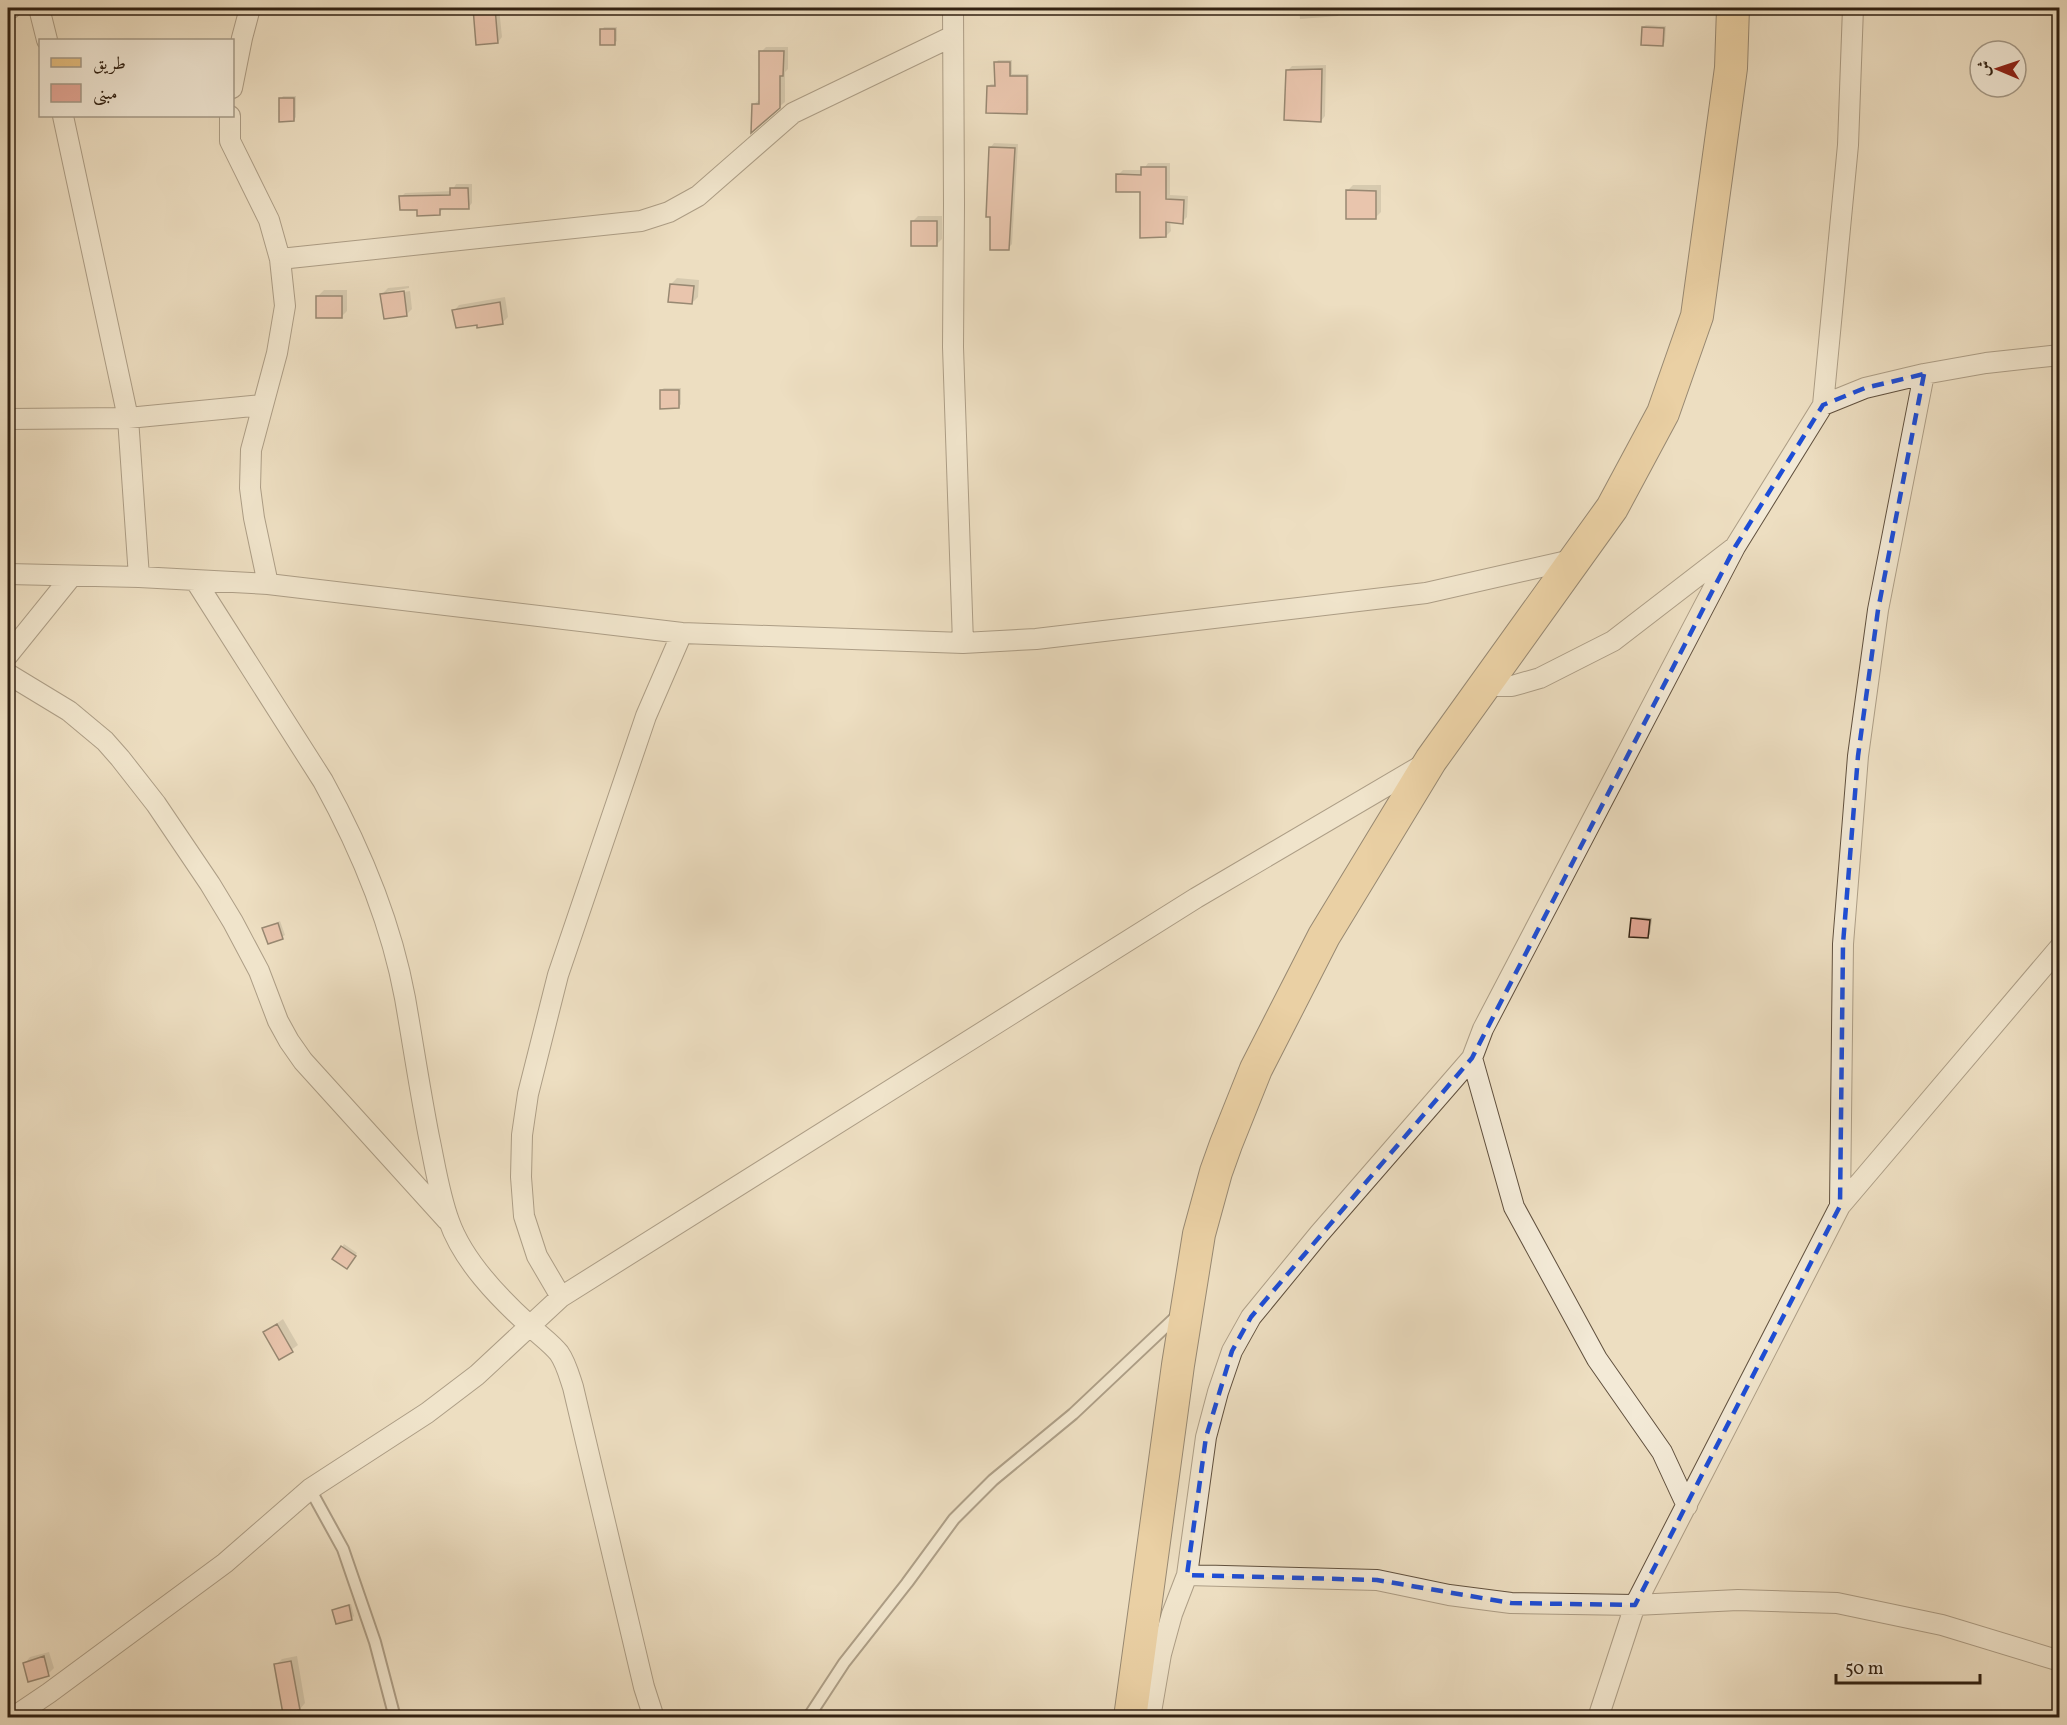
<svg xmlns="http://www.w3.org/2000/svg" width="2067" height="1725" font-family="Vollkorn,Amiri,serif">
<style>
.shadow{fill:#0003}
.building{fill:#e4a796;stroke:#312112;stroke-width:1.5}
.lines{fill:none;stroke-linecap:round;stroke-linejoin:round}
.service-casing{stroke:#60503e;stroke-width:14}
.minor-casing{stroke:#60503e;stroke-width:22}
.primary-casing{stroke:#312112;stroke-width:34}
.service{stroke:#f3ead7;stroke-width:10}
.minor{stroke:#f3ead7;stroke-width:20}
.primary{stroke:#e6bf80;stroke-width:32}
.marked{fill:none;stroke:#1d4ed8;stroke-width:4.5;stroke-dasharray:12 8;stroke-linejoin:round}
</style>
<rect width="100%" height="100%" fill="#eddec1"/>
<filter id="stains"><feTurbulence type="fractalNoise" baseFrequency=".00333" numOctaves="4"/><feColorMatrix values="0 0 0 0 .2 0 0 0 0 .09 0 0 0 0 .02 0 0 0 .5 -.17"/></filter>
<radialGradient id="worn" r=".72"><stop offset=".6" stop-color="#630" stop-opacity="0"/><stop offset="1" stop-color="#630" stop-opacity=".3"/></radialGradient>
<path class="shadow" d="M 475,8 L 499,8 L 502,37 L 498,42 L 478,43 Z
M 910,8 L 926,8 L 924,10 L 910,9 Z
M 1299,8 L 1345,8 L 1340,8 L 1340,13 L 1338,16 L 1300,19 Z
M 1646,25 L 1666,26 L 1665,42 L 1663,44 L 1643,27 Z
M 604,27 L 617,27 L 617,41 L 614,43 L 602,30 Z
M 766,47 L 788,47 L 788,69 L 785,72 L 785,102 L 779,107 L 753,105 L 760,99 L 761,52 Z
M 998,60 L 1012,60 L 1012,74 L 1029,74 L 1029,110 L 1026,112 L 988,86 L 991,84 L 996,84 L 996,63 Z
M 1326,65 L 1325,116 L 1321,121 L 1287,71 L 1292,66 Z
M 283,96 L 296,96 L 296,117 L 294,120 L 281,99 Z
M 994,143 L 1018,144 L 1012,244 L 1008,249 L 990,148 Z
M 1148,163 L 1170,163 L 1170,195 L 1188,196 L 1187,217 L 1182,222 L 1170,221 L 1171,231 L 1166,236 L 1141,190 L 1118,175 L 1123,170 L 1143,170 Z
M 456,184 L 472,184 L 472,203 L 468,208 L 444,208 L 439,213 L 418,208 L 401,197 L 405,193 L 452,191 Z
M 1353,185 L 1381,185 L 1381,212 L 1375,218 L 1347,191 Z
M 918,216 L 942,216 L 942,239 L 936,245 L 912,222 Z
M 677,278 L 699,280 L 698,297 L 692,303 L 671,284 Z
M 409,286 L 409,288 L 387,292 L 387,295 L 410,291 L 412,309 L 406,315 L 382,294 L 388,288 Z
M 324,290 L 347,290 L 347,311 L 341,317 L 318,296 Z
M 505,297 L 508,317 L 503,322 L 478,323 L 454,311 L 459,305 Z
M 664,388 L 681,388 L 681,404 L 679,407 L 661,390 Z
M 1635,917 L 1652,918 L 1650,934 L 1648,937 L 1632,919 Z
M 280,921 L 285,935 L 282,937 L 264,928 Z
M 344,1244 L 357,1253 L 350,1264 L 342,1247 Z
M 283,1319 L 298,1345 L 280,1358 L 265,1332 Z
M 351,1604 L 354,1616 L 352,1618 L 334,1610 L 336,1608 Z
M 49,1652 L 54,1668 L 48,1674 L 25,1663 L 30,1657 Z
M 297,1656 L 305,1703 L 300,1709 L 276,1665 L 282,1659 Z"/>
<path class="building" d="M 473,8 L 495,8 L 498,43 L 476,45 Z
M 1642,27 L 1664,28 L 1663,46 L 1641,45 Z
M 600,29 L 615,29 L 615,45 L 600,45 Z
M 759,51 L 784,51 L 783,76 L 780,76 L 780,108 L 751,133 L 752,104 L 759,104 Z
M 994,62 L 1010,62 L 1010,76 L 1027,76 L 1027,114 L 986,113 L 987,86 L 995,86 Z
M 1322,69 L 1321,122 L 1284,120 L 1286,70 Z
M 279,98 L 294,98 L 294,121 L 279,122 Z
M 989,147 L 1015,148 L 1009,250 L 990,250 L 990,217 L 986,217 Z
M 1141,167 L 1166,167 L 1166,199 L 1184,200 L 1183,224 L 1166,222 L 1166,237 L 1140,238 L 1140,192 L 1116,192 L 1116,174 L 1141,175 Z
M 450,188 L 468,188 L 469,209 L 440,209 L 440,215 L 417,216 L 417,210 L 400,210 L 399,196 L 450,195 Z
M 1346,190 L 1376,191 L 1376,219 L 1346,219 Z
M 911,221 L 937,221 L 937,246 L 911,246 Z
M 670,284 L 694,286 L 692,304 L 668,302 Z
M 404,291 L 407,316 L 384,319 L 380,294 Z
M 316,296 L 342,296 L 342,318 L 316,318 Z
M 500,302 L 503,324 L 477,328 L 477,325 L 456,328 L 452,310 Z
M 660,390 L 679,390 L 679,408 L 660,409 Z
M 1631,918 L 1650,920 L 1648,938 L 1629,937 Z
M 278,923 L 283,939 L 268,944 L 262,928 Z
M 341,1246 L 356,1256 L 347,1269 L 332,1259 Z
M 277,1324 L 293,1352 L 279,1360 L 263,1332 Z
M 349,1605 L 352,1620 L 336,1624 L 332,1610 Z
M 44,1656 L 49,1676 L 28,1682 L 23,1663 Z
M 291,1661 L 300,1710 L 283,1714 L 274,1664 Z"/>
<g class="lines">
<g class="service-casing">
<path id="service" d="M 310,1489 L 343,1549 L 375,1642 L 395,1718
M 808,1718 L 844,1663 L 907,1583 L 954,1519 L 993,1480 L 1073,1414 L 1179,1314"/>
</g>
<g class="minor-casing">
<path id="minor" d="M 8,8 L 11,8
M 39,8 L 47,40
M 953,8 L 954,205 L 953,347 L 963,643
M 232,88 L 242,38 L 250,8
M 63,116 L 128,418 L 139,577
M 230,116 L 230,141 L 269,220 L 280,259 L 285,306 L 277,353 L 251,450 L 250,488 L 254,518 L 268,584
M 280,259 L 641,221 L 669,212 L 698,196 L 793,113 L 953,36
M 1823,405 L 1848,145 L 1853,8
M 8,419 L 128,418 L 262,405
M 8,574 L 139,577 L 268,584 L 682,633 L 963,643 L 1036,639 L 1426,593 L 1576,559
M 195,580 L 323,781 C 360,848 391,922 405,998 C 413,1044 420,1091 429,1137 C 435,1165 439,1194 449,1221 C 463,1261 498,1297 529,1325 C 539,1335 550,1342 559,1353 C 566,1363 569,1375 573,1387 L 644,1687 L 654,1718
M 8,655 L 71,577
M 8,674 L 69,711 L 105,741 L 120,758 L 156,804 L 210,884 L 233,922 L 259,971 L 278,1021 L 289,1041 L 303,1061 L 447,1220
M 1483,686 L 1512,686 L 1540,678 L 1613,641 L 1735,547 L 1823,405 L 1865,388 L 1924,374 L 1986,363 L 2060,355
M 1472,1058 L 1514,1207 L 1597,1359 L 1662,1452 L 1687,1506
M 1840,1206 L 1843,944 L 1858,756 L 1878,610 L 1924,374
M 561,1297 L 537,1256 L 524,1216 L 521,1177 L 522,1135 L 528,1094 L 558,975 L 646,716 L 682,633
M 1187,1575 L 1377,1580 L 1449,1595 L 1511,1603 L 1635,1605 L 1738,1600 L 1837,1603 L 1942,1625 L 2060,1661
M 12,1718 L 49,1693 L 225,1563 L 310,1489 L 427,1413 L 477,1375 L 561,1297 L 1196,898 L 1424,764
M 1150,1718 L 1161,1654 L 1172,1614 L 1187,1575 L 1206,1437 L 1218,1392 L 1232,1351 L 1251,1317 L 1319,1234 L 1472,1058 L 1483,1029 L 1735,547
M 1598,1718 L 1635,1605 L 1840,1206 L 2060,947"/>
</g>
<g class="primary-casing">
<path id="primary" d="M 1130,1718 L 1178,1365 L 1199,1234 L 1216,1172 L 1226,1144 L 1256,1069 L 1324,936 L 1431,760 L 1612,508 L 1663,413 L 1697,316 L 1731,68 L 1733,8"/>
</g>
<use href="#service" class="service"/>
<use href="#minor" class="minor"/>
<use href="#primary" class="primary"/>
</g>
<path d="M0 0H2067V1725H0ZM 1924,374 L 1878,610 L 1858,756 L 1843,944 L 1840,1206 L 1635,1605 L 1511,1603 L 1377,1580 L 1187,1575 L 1206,1437 L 1232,1351 L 1251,1317 L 1472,1058 L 1735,547 L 1823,405 L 1865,388 Z" fill="#eddec1" fill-opacity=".55" fill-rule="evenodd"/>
<path class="marked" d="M 1924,374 L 1878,610 L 1858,756 L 1843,944 L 1840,1206 L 1635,1605 L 1511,1603 L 1377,1580 L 1187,1575 L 1206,1437 L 1232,1351 L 1251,1317 L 1472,1058 L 1735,547 L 1823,405 L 1865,388 Z"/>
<rect width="2067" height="1725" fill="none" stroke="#eddec1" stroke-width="30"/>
<rect x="9" y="9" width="2049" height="1707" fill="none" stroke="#312112" stroke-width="3"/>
<rect x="15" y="15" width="2037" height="1695" fill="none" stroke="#312112" stroke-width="1.5"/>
<rect x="39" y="39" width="195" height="78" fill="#f3ead7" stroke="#a59a88" stroke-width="1.5"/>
<rect x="51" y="58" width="30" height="9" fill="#e6bf80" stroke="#a59a88" stroke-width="1.5"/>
<text x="93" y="69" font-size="18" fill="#312112">طريق</text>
<rect x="51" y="84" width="30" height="18" fill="#e4a796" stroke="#a59a88" stroke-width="1.5"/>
<text x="93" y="99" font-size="18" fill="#312112">مبنى</text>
<g transform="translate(1998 69) rotate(272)"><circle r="28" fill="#f3ead7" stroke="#a59a88" stroke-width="1.5"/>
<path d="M0-4.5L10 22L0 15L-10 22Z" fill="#8f2418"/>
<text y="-9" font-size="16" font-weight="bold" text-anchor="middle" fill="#312112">ش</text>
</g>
<path d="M1836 1674v9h144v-9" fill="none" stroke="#312112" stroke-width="3"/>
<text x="1845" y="1674" font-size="18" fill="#312112" stroke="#f3ead7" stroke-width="4.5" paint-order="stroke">50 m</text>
<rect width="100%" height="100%" filter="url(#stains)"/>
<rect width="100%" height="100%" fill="url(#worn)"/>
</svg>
